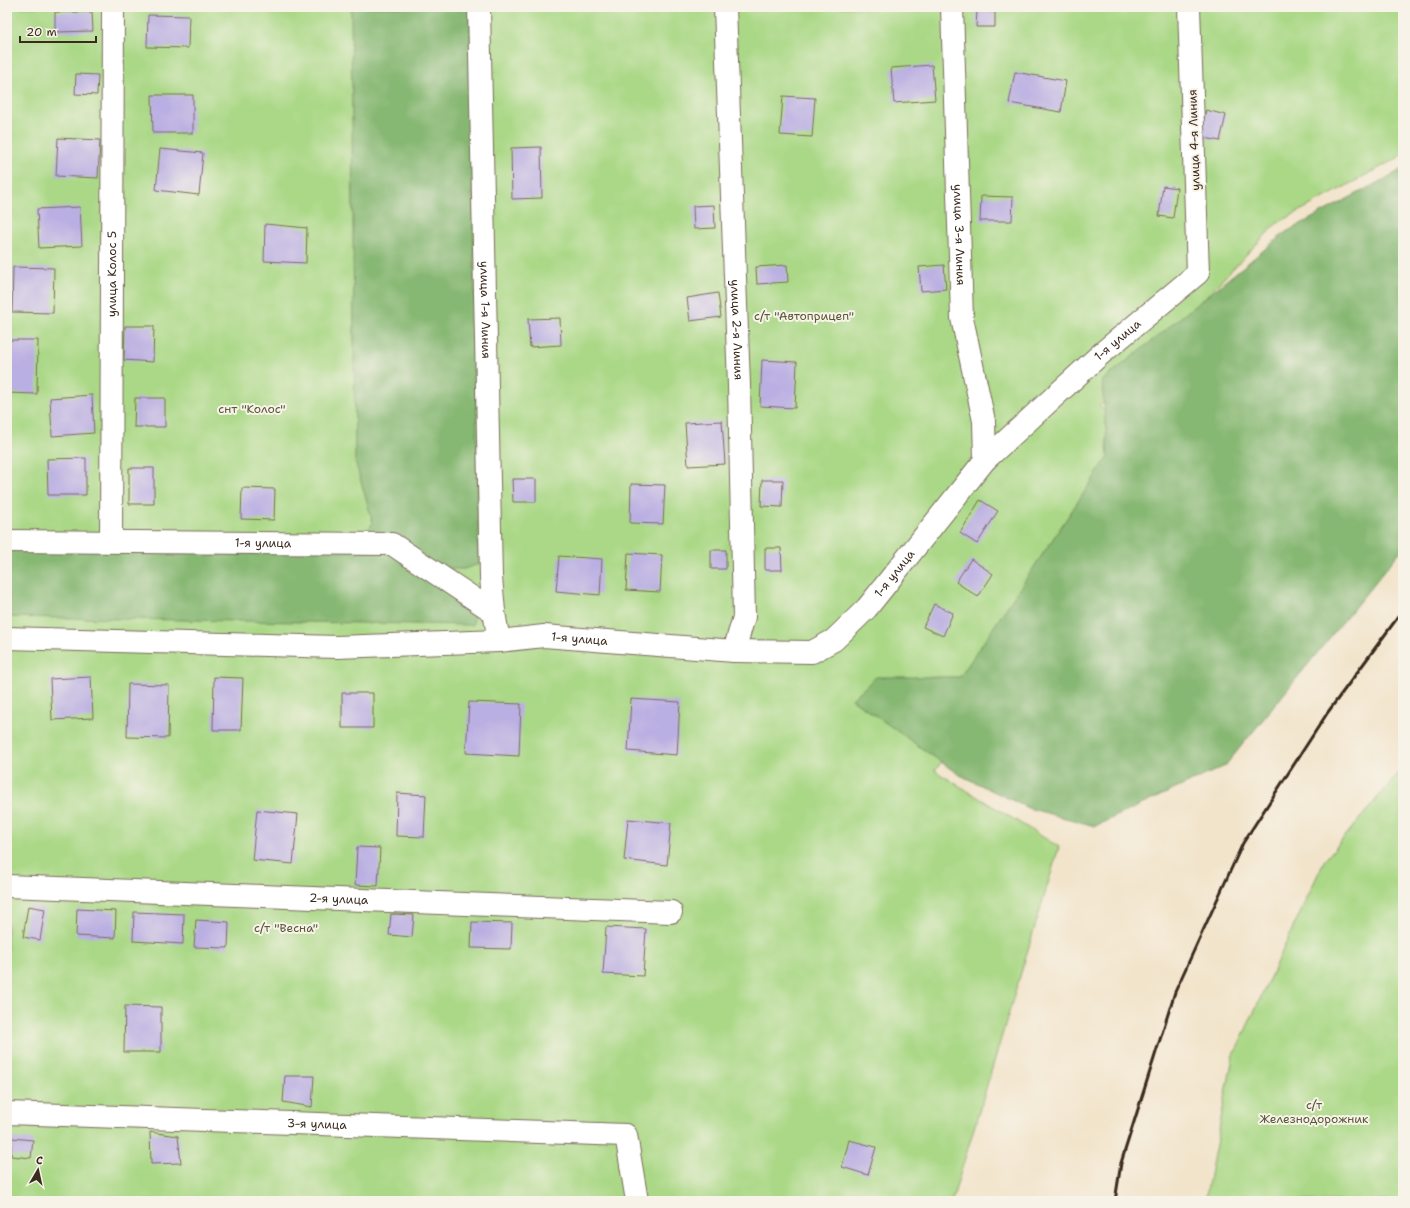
<svg xmlns="http://www.w3.org/2000/svg" width="1410" height="1208" font-family="'Shantell Sans',sans-serif">
<style>
.green{fill:#aad886;stroke:#728152}
.forest{fill:#87b873;stroke:#617148}
.building{fill:#baafe2}
.lines{fill:none;stroke-linecap:round;stroke-linejoin:round}
.minor-casing{stroke:#7b6b5b;stroke-width:24}
.minor{stroke:#fff;stroke-width:22}
.rail{stroke:#3b2a1e;stroke-width:3}
.labels{text-anchor:middle;stroke-width:4;stroke-linejoin:round;paint-order:stroke}
.street-label{font-size:12px;fill:#3b2a1e;stroke:#f7f3e8}
.park-label{font-size:12px;fill:#575638;stroke:#f7f3e8}
</style>
<rect width="100%" height="100%" fill="#f7f3e8"/>
<filter id="ink" filterUnits="userSpaceOnUse"><feTurbulence type="fractalNoise" baseFrequency=".025" numOctaves="2"/><feDisplacementMap in="SourceGraphic" scale="8" xChannelSelector="R" yChannelSelector="G"/><feConvolveMatrix kernelMatrix="1 2 1 2 8 2 1 2 1" color-interpolation-filters="sRGB"/></filter>
<filter id="wash" filterUnits="userSpaceOnUse"><feTurbulence type="fractalNoise" baseFrequency=".012" numOctaves="4" result="noise"/><feDisplacementMap in="SourceGraphic" scale="16" xChannelSelector="R" yChannelSelector="G"/><feGaussianBlur stdDeviation="0.9" result="paint"/><feColorMatrix in="noise" values="0 0 0 0 0 0 0 0 0 0 0 0 0 0 0 0 0 1.4 0 .05"/><feComposite in="paint" operator="in"/></filter>
<g filter="url(#wash)">
<rect width="100%" height="100%" fill="#f2e4cb"/>
<path class="green" d="M 7,7 L 1403,7 L 1403,155 L 1276,224 L 1100,406 L 1155,456 L 935,771 L 1059,847 L 952,1201 L 7,1201 Z
M 1403,768 L 1403,1201 L 1205,1201 L 1233,1057 L 1324,861 Z"/>
<path class="forest" d="M 351,7 L 470,7 L 479,564 L 464,569 L 445,569 L 474,612 L 473,625 L 7,617 L 7,540 L 354,548 L 373,523 L 355,461 Z
M 1403,169 L 1403,548 L 1225,766 L 1095,826 L 1028,808 L 958,774 L 852,699 L 876,677 L 960,677 L 1108,457 L 1102,381 L 1286,232 Z"/>
<g id="blocks">
<path class="building" d="M 977,11 L 995,12 L 995,27 L 976,27 Z
M 55,12 L 92,12 L 93,31 L 55,32 Z
M 148,15 L 189,16 L 188,48 L 147,47 Z
M 932,65 L 935,100 L 894,103 L 891,68 Z
M 1015,72 L 1066,81 L 1061,112 L 1009,103 Z
M 76,74 L 98,75 L 97,95 L 75,94 Z
M 152,95 L 193,95 L 193,133 L 153,133 Z
M 783,96 L 815,98 L 812,137 L 780,135 Z
M 1206,110 L 1226,115 L 1220,141 L 1200,137 Z
M 58,138 L 100,140 L 98,178 L 56,176 Z
M 541,147 L 542,198 L 512,199 L 511,148 Z
M 160,149 L 203,153 L 199,195 L 156,190 Z
M 1163,186 L 1177,188 L 1173,218 L 1159,216 Z
M 981,196 L 1013,197 L 1012,221 L 980,221 Z
M 714,205 L 715,228 L 694,229 L 693,206 Z
M 80,207 L 82,246 L 39,248 L 37,209 Z
M 265,224 L 307,228 L 306,263 L 264,261 Z
M 787,265 L 788,282 L 757,284 L 756,267 Z
M 944,265 L 946,289 L 921,291 L 919,267 Z
M 13,267 L 54,268 L 53,313 L 12,312 Z
M 718,293 L 721,317 L 690,321 L 687,298 Z
M 560,318 L 561,345 L 530,347 L 528,319 Z
M 125,326 L 154,326 L 153,362 L 124,360 Z
M 7,340 L 38,340 L 37,394 L 7,393 Z
M 762,360 L 797,362 L 795,408 L 760,406 Z
M 92,395 L 94,433 L 52,436 L 50,398 Z
M 135,398 L 165,398 L 165,427 L 134,427 Z
M 722,421 L 725,464 L 688,466 L 685,423 Z
M 86,458 L 86,495 L 48,495 L 47,459 Z
M 129,468 L 154,468 L 154,504 L 129,504 Z
M 512,479 L 536,479 L 536,502 L 513,502 Z
M 762,480 L 783,480 L 782,507 L 761,506 Z
M 631,484 L 665,485 L 663,524 L 630,523 Z
M 242,488 L 275,489 L 274,520 L 241,519 Z
M 980,500 L 998,511 L 977,544 L 960,533 Z
M 765,548 L 781,548 L 782,570 L 765,570 Z
M 711,550 L 726,550 L 726,569 L 711,569 Z
M 628,553 L 662,555 L 660,592 L 626,590 Z
M 559,556 L 602,559 L 600,595 L 556,591 Z
M 971,559 L 993,574 L 978,597 L 956,582 Z
M 934,604 L 953,613 L 943,636 L 923,627 Z
M 91,677 L 93,718 L 52,720 L 50,679 Z
M 214,677 L 243,678 L 241,730 L 213,730 Z
M 128,684 L 169,685 L 168,738 L 127,737 Z
M 342,693 L 373,693 L 373,728 L 342,728 Z
M 631,699 L 680,702 L 677,755 L 628,751 Z
M 469,702 L 521,704 L 519,756 L 466,753 Z
M 397,793 L 426,795 L 424,837 L 396,836 Z
M 257,810 L 298,814 L 293,864 L 252,860 Z
M 628,819 L 671,823 L 667,865 L 624,860 Z
M 357,847 L 380,848 L 378,886 L 355,885 Z
M 28,906 L 45,909 L 40,940 L 23,937 Z
M 77,909 L 116,911 L 115,938 L 76,936 Z
M 134,912 L 184,914 L 183,944 L 133,941 Z
M 391,914 L 414,915 L 412,937 L 389,935 Z
M 196,920 L 229,922 L 228,948 L 194,947 Z
M 472,922 L 512,923 L 511,949 L 471,948 Z
M 606,927 L 646,929 L 643,976 L 603,974 Z
M 125,1006 L 161,1007 L 161,1052 L 124,1052 Z
M 285,1076 L 314,1076 L 312,1107 L 283,1102 Z
M 150,1132 L 178,1136 L 181,1163 L 151,1164 Z
M 12,1138 L 33,1140 L 31,1158 L 11,1156 Z
M 849,1140 L 876,1147 L 868,1175 L 842,1167 Z"/>
</g>
</g>
<g filter="url(#ink)">
<use href="#blocks" fill-opacity="0" stroke="#7b6b5b" stroke-width="1"/>
<g class="lines">
<g class="minor-casing">
<g id="minor">
<path id="s1" d="M 479,7 L 491,577 L 494,612"/>
<path id="s2" d="M 725,7 L 739,385 L 744,617 L 734,651"/>
<path id="s3" d="M 952,7 L 962,318 L 984,421 L 985,460"/>
<path id="s4" d="M 7,541 L 392,544 L 494,612 L 499,641 L 544,636 L 734,651 L 812,652 L 834,640 L 867,608 L 985,460 L 1102,353 L 1198,273 L 1189,7"/>
<path id="s5" d="M 111,541 L 113,7"/>
<path d="M 7,638 L 337,647 L 499,641"/>
<path id="s6" d="M 7,886 L 671,912"/>
<path id="s7" d="M 7,1113 L 626,1135 L 637,1201"/>
</g>
</g>
<use href="#minor" class="minor"/>
<path class="rail" d="M 1115,1201 L 1121,1163 L 1175,992 L 1243,843 L 1328,712 L 1398,617 L 1403,612"/>
</g>
</g>
<g class="labels">
<g class="street-label">
<text transform="translate(1194 140) rotate(-92)" y="4">улица 4-я Линия</text>
<text dy="4" stroke="none"><textPath href="#s3" startOffset="228">улица 3-я Линия</textPath></text>
<text dy="4" stroke="none"><textPath href="#s5" startOffset="267">улица Колос 5</textPath></text>
<text dy="4" stroke="none"><textPath href="#s1" startOffset="303">улица 1-я Линия</textPath></text>
<text dy="4" stroke="none"><textPath href="#s2" startOffset="323">улица 2-я Линия</textPath></text>
<text dy="4" stroke="none"><textPath href="#s4" startOffset="1290">1-я улица</textPath></text>
<text dy="4" stroke="none"><textPath href="#s4" startOffset="256">1-я улица</textPath></text>
<text dy="4" stroke="none"><textPath href="#s4" startOffset="966">1-я улица</textPath></text>
<text dy="4" stroke="none"><textPath href="#s4" startOffset="618">1-я улица</textPath></text>
<text dy="4" stroke="none"><textPath href="#s6" startOffset="332">2-я улица</textPath></text>
<text dy="4" stroke="none"><textPath href="#s7" startOffset="310">3-я улица</textPath></text>
</g>
<g class="park-label">
<text x="804" y="320">с/т "Автоприцеп"</text>
<text x="252" y="413">снт "Колос"</text>
<text x="286" y="932">с/т "Весна"</text>
<text x="1314" y="1109">с/т<tspan x="1314" dy="14">Железнодорожник</tspan></text>
</g>
</g>
<rect width="1410" height="1208" fill="none" stroke="#f7f3e8" stroke-width="24"/>
<g transform="translate(38 1170) rotate(9)" stroke="#f7f3e8" stroke-width="3" paint-order="stroke">
<path d="M0-3L7 15L0 10L-7 15Z" fill="#3b2a1e"/>
<text y="-6" font-size="11" font-weight="bold" text-anchor="middle" fill="#3b2a1e">С</text>
</g>
<path d="M20 36v6h76v-6" fill="none" stroke="#3b2a1e" stroke-width="2"/>
<text x="26" y="36" font-size="12" fill="#3b2a1e" stroke="#f7f3e8" stroke-width="3" paint-order="stroke">20 m</text>
</svg>
